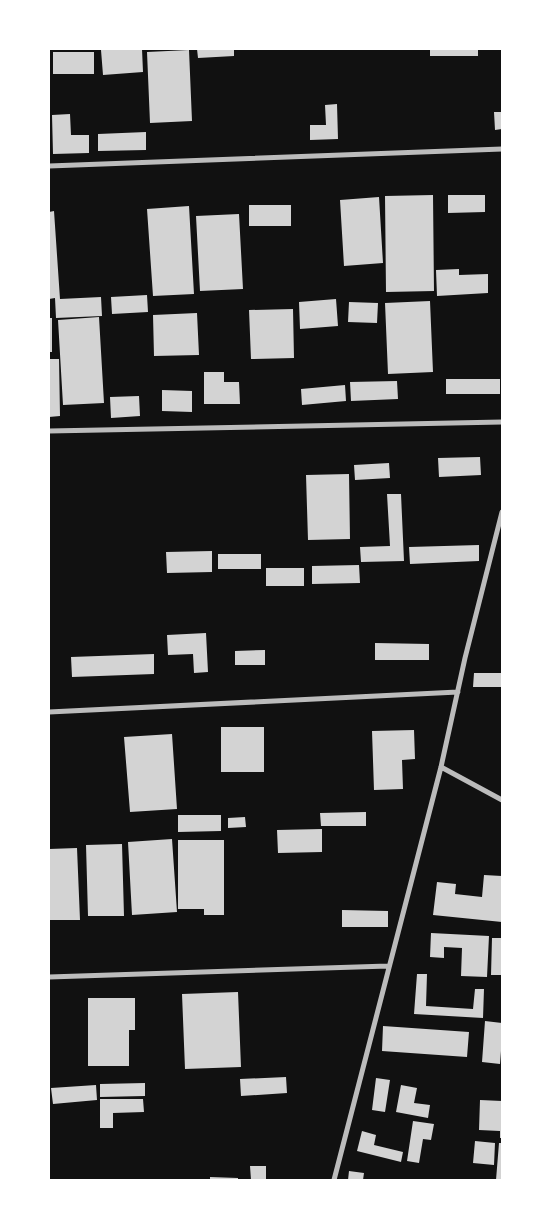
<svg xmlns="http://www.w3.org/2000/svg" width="551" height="1229" font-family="Roboto,sans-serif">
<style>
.building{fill:#d3d3d3}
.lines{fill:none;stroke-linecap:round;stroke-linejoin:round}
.minor{stroke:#bcbcbc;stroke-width:5}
</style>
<rect width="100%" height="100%" fill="#111"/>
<path class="building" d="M 142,49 L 143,72 L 103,75 L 101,50 Z
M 197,49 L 234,49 L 234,56 L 198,58 Z
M 430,49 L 478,49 L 478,56 L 430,56 Z
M 189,50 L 192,121 L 150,123 L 147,52 Z
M 53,52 L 94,52 L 94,74 L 53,74 Z
M 337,104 L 338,139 L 310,140 L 310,125 L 326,125 L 325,105 Z
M 494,112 L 502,112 L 502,129 L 495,130 Z
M 70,114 L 71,135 L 89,135 L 89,153 L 53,154 L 52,115 Z
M 146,132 L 146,150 L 98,151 L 98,134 Z
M 433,195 L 434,291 L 386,292 L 385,196 Z
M 448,195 L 485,195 L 485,212 L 448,213 Z
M 379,197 L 383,263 L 344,266 L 340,200 Z
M 249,205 L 291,205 L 291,226 L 249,226 Z
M 189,206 L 194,294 L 153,296 L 147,209 Z
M 54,211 L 60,299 L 101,297 L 102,316 L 56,318 L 55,298 L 49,299 L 49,212 Z
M 239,214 L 243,289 L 200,291 L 196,216 Z
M 459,269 L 459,275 L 488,274 L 488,293 L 437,296 L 436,270 Z
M 147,295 L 148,312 L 112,314 L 111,297 Z
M 336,299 L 338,326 L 300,329 L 299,302 Z
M 430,301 L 433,372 L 388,374 L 385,303 Z
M 349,302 L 378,303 L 377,323 L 348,322 Z
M 293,309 L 294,358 L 251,359 L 249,310 Z
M 197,313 L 199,355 L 154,356 L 153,315 Z
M 99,317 L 104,403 L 63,405 L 58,320 Z
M 49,318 L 52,318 L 52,352 L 49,352 Z
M 49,359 L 59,359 L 60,416 L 49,417 Z
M 204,372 L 224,372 L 224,382 L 239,382 L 240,404 L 204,404 Z
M 446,379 L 500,379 L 500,394 L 446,394 Z
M 397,381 L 398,399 L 351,401 L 350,382 Z
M 345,385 L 346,401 L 302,405 L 301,389 Z
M 162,390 L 192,391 L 192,412 L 162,411 Z
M 139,396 L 140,416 L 111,418 L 110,397 Z
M 480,457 L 481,475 L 439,477 L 438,458 Z
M 389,463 L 390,478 L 355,480 L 354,465 Z
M 349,474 L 350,539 L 308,540 L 306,475 Z
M 387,494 L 401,494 L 404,561 L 361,562 L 360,547 L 390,546 Z
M 479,545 L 479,561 L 410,564 L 409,547 Z
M 212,551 L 212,572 L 167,573 L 166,552 Z
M 218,554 L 261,554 L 261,569 L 218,569 Z
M 359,565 L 360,583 L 312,584 L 312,566 Z
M 266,568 L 304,568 L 304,586 L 266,586 Z
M 206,633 L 208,672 L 194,673 L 193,654 L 168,655 L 167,635 Z
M 375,643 L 429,644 L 429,660 L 375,660 Z
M 265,650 L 265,665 L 235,665 L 235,651 Z
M 154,654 L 154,674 L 72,677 L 71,657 Z
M 474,673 L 502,673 L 502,687 L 473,687 Z
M 221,727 L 264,727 L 264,772 L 221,772 Z
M 414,730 L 415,759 L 402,760 L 403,789 L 374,790 L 372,731 Z
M 172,734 L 177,809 L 130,812 L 124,737 Z
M 366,812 L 366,826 L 321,826 L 320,813 Z
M 178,815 L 221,815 L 221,831 L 178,832 Z
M 245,817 L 246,827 L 228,828 L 228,818 Z
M 322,829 L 322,852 L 278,853 L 277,830 Z
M 172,839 L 177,912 L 132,915 L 128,842 Z
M 178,840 L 224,840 L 224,915 L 204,915 L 204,909 L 178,909 Z
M 122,844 L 124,916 L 88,916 L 86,845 Z
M 77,848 L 80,920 L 49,920 L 49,849 Z
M 484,875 L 502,876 L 502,922 L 433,915 L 437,882 L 456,884 L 455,894 L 482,897 Z
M 342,910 L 388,911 L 388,927 L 342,927 Z
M 431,933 L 489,936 L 487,977 L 461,976 L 462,948 L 444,947 L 444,958 L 430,957 Z
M 492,938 L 502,938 L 502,975 L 491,975 Z
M 417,974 L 427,974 L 426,1006 L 473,1009 L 475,989 L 484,989 L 483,1018 L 414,1014 Z
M 238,992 L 241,1067 L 185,1069 L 182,994 Z
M 88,998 L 135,998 L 135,1030 L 129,1030 L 129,1066 L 88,1066 Z
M 485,1021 L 502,1023 L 502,1051 L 501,1051 L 500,1064 L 482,1062 Z
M 383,1026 L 469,1032 L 467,1057 L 382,1051 Z
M 286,1077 L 287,1093 L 241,1096 L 240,1079 Z
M 376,1078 L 390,1080 L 385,1112 L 372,1110 Z
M 145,1083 L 145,1096 L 100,1097 L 100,1084 Z
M 96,1085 L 97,1100 L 53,1104 L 51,1088 Z
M 401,1085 L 417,1088 L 414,1103 L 430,1105 L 428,1118 L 396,1112 Z
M 100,1099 L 143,1099 L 144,1112 L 113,1113 L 113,1128 L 100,1128 Z
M 480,1100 L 502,1101 L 502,1138 L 500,1138 L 500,1131 L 479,1130 Z
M 413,1121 L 434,1124 L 431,1140 L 423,1139 L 419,1163 L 407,1161 Z
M 362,1131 L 376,1135 L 374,1145 L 403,1152 L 401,1162 L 357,1151 Z
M 475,1141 L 495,1143 L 494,1165 L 473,1163 Z
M 499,1143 L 502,1143 L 502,1180 L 496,1180 Z
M 250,1166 L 266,1166 L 266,1180 L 251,1180 Z
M 349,1171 L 364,1173 L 363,1180 L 348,1180 Z
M 210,1177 L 238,1178 L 238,1180 L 210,1180 Z"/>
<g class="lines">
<path class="minor" d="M 49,166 L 502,149
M 49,431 L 502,422
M 49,712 L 458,692
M 441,767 L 502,800
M 49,977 L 388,966
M 334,1180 L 441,767 L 465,658 L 502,512"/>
</g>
<rect width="551" height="1229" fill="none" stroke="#ffffff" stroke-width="100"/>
</svg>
